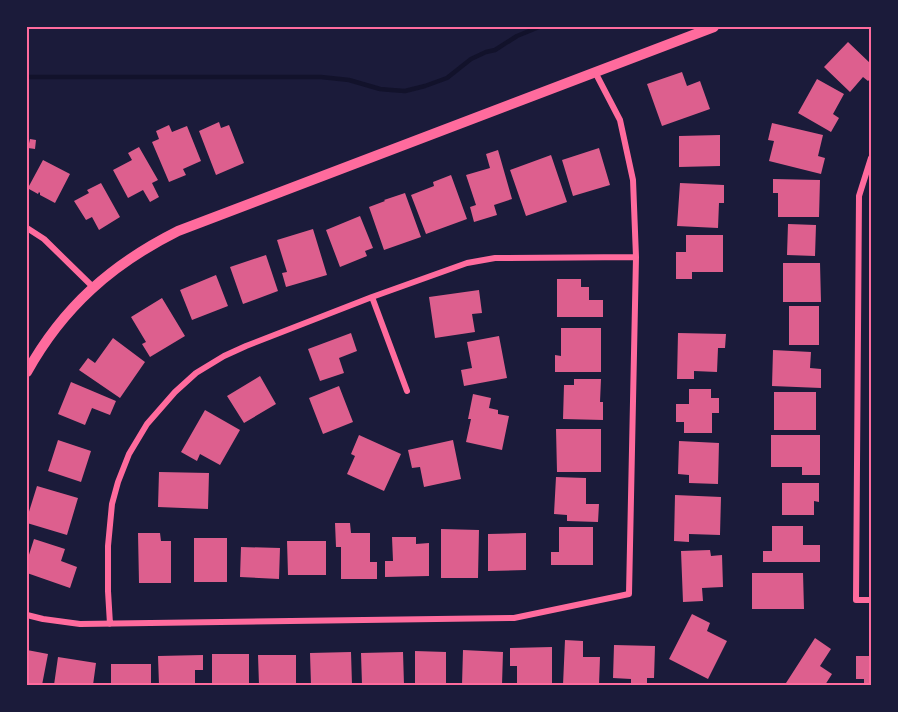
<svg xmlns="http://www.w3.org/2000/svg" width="898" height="712" font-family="'Titillium Web',sans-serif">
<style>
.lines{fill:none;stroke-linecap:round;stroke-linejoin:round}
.stream{stroke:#12122b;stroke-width:4.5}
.building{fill:#dd5f8e}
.minor{stroke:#ff6b9d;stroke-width:6}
.tertiary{stroke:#ff6b9d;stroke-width:10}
.neatline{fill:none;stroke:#ff6b9d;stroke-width:2}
</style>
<rect width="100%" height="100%" fill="#1b1b3a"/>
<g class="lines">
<path class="stream" d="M 27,77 L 321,77 L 349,80 L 380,89 L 391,90 L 405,91 L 425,86 L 447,78 L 471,59 L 486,52 L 495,50 L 517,36 L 539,27"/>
</g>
<path class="building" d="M 848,42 L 871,64 L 871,78 L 868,81 L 863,77 L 850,92 L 824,67 Z
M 682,72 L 687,86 L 700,81 L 710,109 L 662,126 L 647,84 Z
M 817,79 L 844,94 L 833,114 L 839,118 L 831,132 L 798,113 Z
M 219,122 L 221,128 L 229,125 L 244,163 L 216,175 L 199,131 Z
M 772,123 L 823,135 L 818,156 L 825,158 L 821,174 L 769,161 L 774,141 L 768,140 Z
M 169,125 L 172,132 L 187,126 L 201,161 L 183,169 L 186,175 L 169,182 L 152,142 L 159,139 L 156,131 Z
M 720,135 L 720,166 L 679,167 L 679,136 Z
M 30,139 L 36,140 L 35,149 L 28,148 Z
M 139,147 L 158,180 L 152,183 L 159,197 L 150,202 L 143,190 L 128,198 L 113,170 L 132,160 L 128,153 Z
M 599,148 L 610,185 L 573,196 L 562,160 Z
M 498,150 L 512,199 L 494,205 L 497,215 L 474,222 L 470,207 L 476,205 L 466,175 L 490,168 L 486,154 Z
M 551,155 L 567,202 L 526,216 L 510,170 Z
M 43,160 L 70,174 L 55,203 L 40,195 L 40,193 L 39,192 L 38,194 L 29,189 L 29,186 Z
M 451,175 L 467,219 L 426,234 L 411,195 L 434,186 L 433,182 Z
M 773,179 L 820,180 L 819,217 L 778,217 L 778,193 L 773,193 Z
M 101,183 L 120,217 L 99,230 L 92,217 L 86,220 L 74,201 L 89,193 L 87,190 Z
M 680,183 L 724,185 L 724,203 L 719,203 L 718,228 L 677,226 Z
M 405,193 L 421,237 L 384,250 L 369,207 L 385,201 L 384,200 Z
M 360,216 L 373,248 L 365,251 L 367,256 L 340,267 L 326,230 Z
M 788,224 L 816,225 L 815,256 L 787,255 Z
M 313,229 L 327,275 L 286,287 L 282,273 L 287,272 L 277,240 Z
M 686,235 L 723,235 L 723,272 L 692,272 L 692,279 L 676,279 L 676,252 L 686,252 Z
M 266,255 L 278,291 L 243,304 L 230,267 Z
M 783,263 L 820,263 L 821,302 L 783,302 Z
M 216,275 L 228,306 L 192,320 L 180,290 Z
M 557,279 L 581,279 L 581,287 L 589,287 L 589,300 L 603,300 L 603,317 L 557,317 Z
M 479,290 L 482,313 L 472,314 L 475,332 L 435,338 L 429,297 Z
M 162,298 L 185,336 L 150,357 L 142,344 L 146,342 L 131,317 Z
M 789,306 L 819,306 L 819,345 L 789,345 Z
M 561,328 L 601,328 L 601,372 L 555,372 L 555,355 L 561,356 Z
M 351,333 L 357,351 L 339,358 L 344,373 L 320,381 L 308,349 Z
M 678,333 L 726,334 L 725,348 L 718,348 L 717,372 L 694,371 L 694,379 L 677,379 Z
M 499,336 L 507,378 L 464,386 L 461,370 L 472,368 L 467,342 Z
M 113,338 L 145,362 L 120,398 L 79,370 L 88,358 L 95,363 Z
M 773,350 L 811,352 L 810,368 L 821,369 L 821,388 L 772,386 Z
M 260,376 L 276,404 L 244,423 L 227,396 Z
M 574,379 L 601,379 L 600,402 L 603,402 L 603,420 L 563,419 L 564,385 L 574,385 Z
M 71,382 L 116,401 L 110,415 L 92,408 L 85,425 L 58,414 Z
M 339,386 L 353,422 L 323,434 L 309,398 Z
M 689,389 L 711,389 L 711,398 L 719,398 L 719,413 L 712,413 L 712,433 L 684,433 L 684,422 L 676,422 L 676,404 L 689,404 Z
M 774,392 L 816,392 L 816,430 L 774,430 Z
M 473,394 L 491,398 L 489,408 L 498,410 L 498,414 L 509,416 L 502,450 L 466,442 L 471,419 L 468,419 Z
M 205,410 L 240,430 L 220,465 L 200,454 L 197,461 L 181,452 Z
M 556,429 L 601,429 L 601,472 L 557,472 Z
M 359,435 L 401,454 L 384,491 L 347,474 L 355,456 L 351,454 Z
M 771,435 L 820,435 L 820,475 L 802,475 L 802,467 L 771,467 Z
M 58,440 L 91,451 L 81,482 L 48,471 Z
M 453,440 L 461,479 L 424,487 L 420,467 L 412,468 L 408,450 Z
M 679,441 L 719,443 L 718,484 L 689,483 L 689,475 L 678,474 Z
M 159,472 L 209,473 L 208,509 L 158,507 Z
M 556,477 L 586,478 L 586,504 L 599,504 L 598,522 L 567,521 L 567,515 L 554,514 Z
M 782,483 L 819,483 L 819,502 L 814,501 L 814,515 L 782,515 Z
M 37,486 L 78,498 L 67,535 L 27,523 L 27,518 Z
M 675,495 L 721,497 L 720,535 L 689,534 L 689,542 L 674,541 Z
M 335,523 L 350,523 L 351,533 L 370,533 L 370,562 L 377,562 L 377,579 L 341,579 L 341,547 L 336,547 Z
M 772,526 L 803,526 L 803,545 L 820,545 L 820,562 L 763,562 L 763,551 L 772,551 Z
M 559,527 L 593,527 L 593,565 L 551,565 L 551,552 L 559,552 Z
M 441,529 L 479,530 L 478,578 L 441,578 Z
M 138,533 L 160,533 L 161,541 L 171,541 L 171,583 L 139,583 Z
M 526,533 L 526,570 L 488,571 L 488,534 Z
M 392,537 L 416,537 L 416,544 L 429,543 L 429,576 L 385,577 L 385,561 L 393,561 Z
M 194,538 L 227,538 L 227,582 L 194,582 Z
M 34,539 L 65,549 L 61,561 L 77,567 L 70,588 L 27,573 L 27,561 Z
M 287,541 L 326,541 L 326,575 L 288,575 Z
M 241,547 L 280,548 L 279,579 L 240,577 Z
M 710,550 L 711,556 L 722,555 L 723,587 L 702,588 L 703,601 L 683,602 L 681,551 Z
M 752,573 L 803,573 L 804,609 L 752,609 Z
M 692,614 L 710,623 L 707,631 L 727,641 L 708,679 L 669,659 Z
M 815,638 L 831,649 L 820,666 L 832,674 L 825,685 L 789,685 L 786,683 Z
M 565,640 L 583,641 L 583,657 L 600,657 L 599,685 L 563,685 Z
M 614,645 L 655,646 L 654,678 L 647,678 L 647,685 L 631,685 L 631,679 L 613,678 Z
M 552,647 L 552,685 L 517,685 L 517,666 L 510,666 L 510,648 Z
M 27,650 L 48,654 L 42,685 L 27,685 Z
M 463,650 L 503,652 L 502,685 L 462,685 Z
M 415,651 L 446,652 L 446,685 L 415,685 Z
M 351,652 L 352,685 L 311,685 L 310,653 Z
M 403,652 L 404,685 L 362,685 L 361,653 Z
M 212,654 L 249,654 L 249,685 L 212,685 Z
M 203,655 L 203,670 L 195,670 L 195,685 L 159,685 L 158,656 Z
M 258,655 L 296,655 L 296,685 L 259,685 Z
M 856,656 L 871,656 L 871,685 L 864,685 L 864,679 L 856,679 Z
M 58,657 L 96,663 L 93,685 L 54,685 Z
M 111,664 L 151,664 L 151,685 L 111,685 Z"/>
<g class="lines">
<path class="minor" d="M 871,158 L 859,196 L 856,600 L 871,600
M 27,228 L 44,239 L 93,287
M 372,297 L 407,391
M 27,615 L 43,619 L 80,624 L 514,618 L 629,594 L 636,257 L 633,180 L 620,120 L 595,72
M 110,624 L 108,591 L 108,546 L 112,504 L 118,482 L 129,454 L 147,424 L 175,392 L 196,373 L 224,356 L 246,346 L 372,297 L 467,263 L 495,258 L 636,257"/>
<path class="tertiary" d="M 27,372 C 63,307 112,264 178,231 L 714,27"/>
</g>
<rect width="898" height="712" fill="none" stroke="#1b1b3a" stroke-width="57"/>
<rect x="28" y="28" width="842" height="656" class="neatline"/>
</svg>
